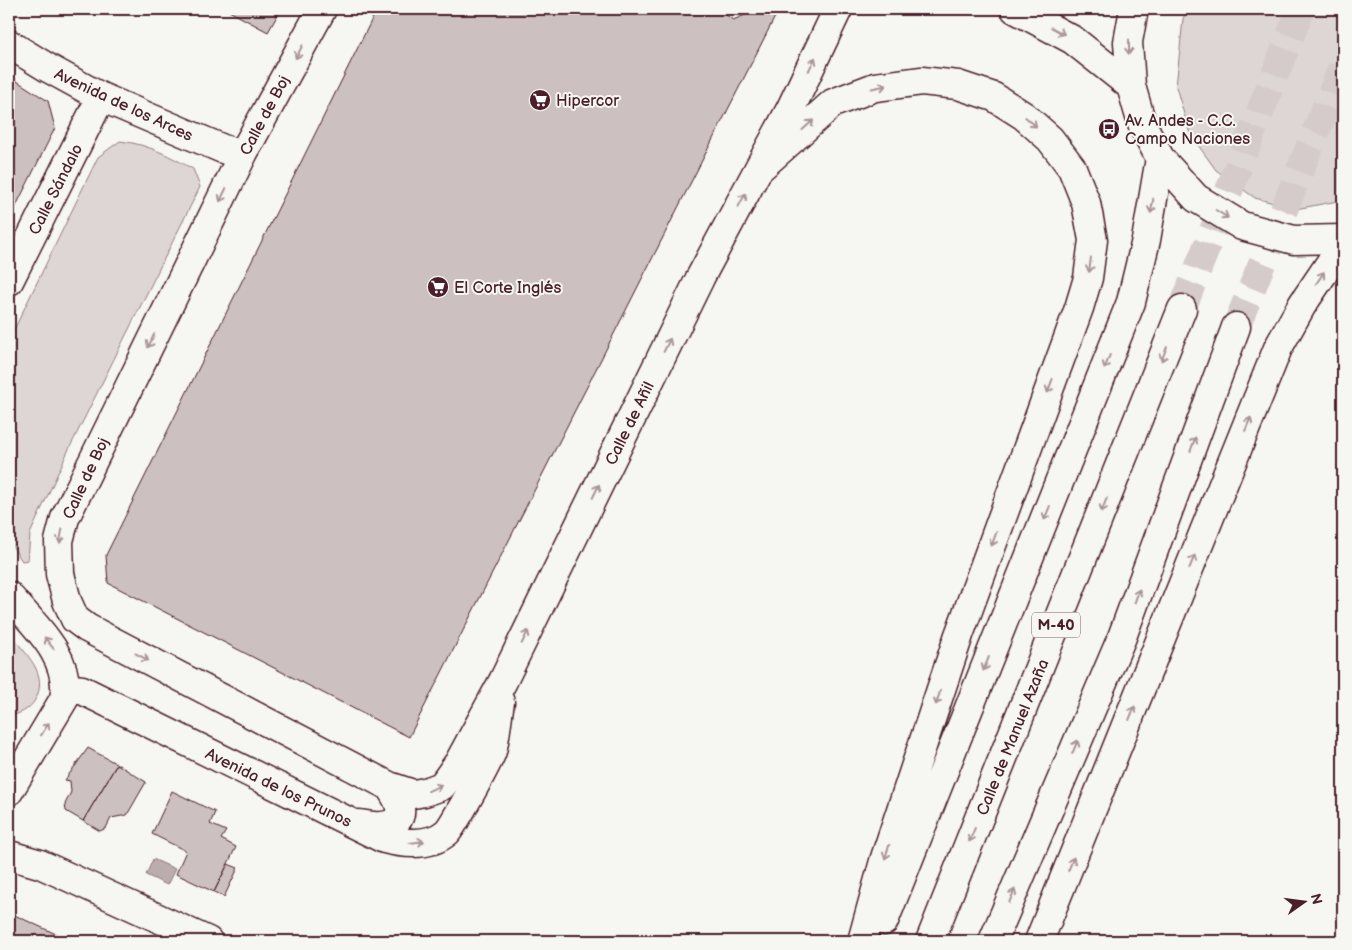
<svg xmlns="http://www.w3.org/2000/svg" width="1352" height="950" font-family="'Balsamiq Sans',sans-serif">
<style>
.green{fill:#ddd6d5;stroke:#947a80}
.water{fill:#bbadae;stroke:#8e747a}
.building{fill:#ccc1c0;stroke:#4a1f2b}
.lines{fill:none;stroke-linecap:round;stroke-linejoin:round}
.highway-tunnel{stroke:#d4cbca;stroke-width:28;stroke-dasharray:28 14;stroke-linecap:butt}
.street-casing{stroke:#4a1f2b;stroke-width:31}
.secondary-casing{stroke:#4a1f2b;stroke-width:31}
.highway-casing{stroke:#4a1f2b;stroke-width:31}
.street{stroke:#f6f6f2;stroke-width:28}
.secondary{stroke:#f6f6f2;stroke-width:28}
.highway{stroke:#f6f6f2;stroke-width:28}
.oneway{stroke:#a99598}
.labels{text-anchor:middle;stroke-width:4;stroke-linejoin:round;paint-order:stroke}
.shield{fill:#f6f6f2;stroke:#7e6067;stroke-width:1}
.shield-label{font-size:15px;font-weight:bold;fill:#4a1f2b}
.poi-label{font-size:16px;fill:#4a1f2b;stroke:#f6f6f2;text-anchor:start}
.street-label{font-size:16px;fill:#4a1f2b;stroke:#f6f6f2}
</style>
<rect width="100%" height="100%" fill="#f6f6f2"/>
<filter id="ink" filterUnits="userSpaceOnUse"><feTurbulence type="fractalNoise" baseFrequency=".02" numOctaves="2"/><feDisplacementMap in="SourceGraphic" scale="10" xChannelSelector="R" yChannelSelector="G"/><feConvolveMatrix kernelMatrix="1 2 1 2 8 2 1 2 1" color-interpolation-filters="sRGB"/></filter>
<g filter="url(#ink)">
<path class="green" d="M 1187,9 L 1343,9 L 1343,200 L 1296,209 L 1255,198 L 1216,170 L 1190,134 L 1176,87 L 1183,19 Z
M 120,141 C 148,144 170,156 193,169 L 200,187 L 68,451 L 30,534 L 28,560 L 22,561 L 9,541 L 9,340 L 98,157 Z
M 9,633 C 25,653 50,674 35,700 C 29,710 20,714 9,716 Z"/>
<path class="water" d="M 153,859 L 175,869 L 167,885 L 146,875 Z"/>
<path class="building" d="M 230,9 L 281,9 L 268,32 L 229,11 Z
M 377,9 L 718,9 L 733,20 L 760,9 L 779,9 L 409,737 L 108,583 L 106,555 Z
M 9,76 L 48,101 L 55,128 L 9,220 Z
M 88,748 L 117,764 L 83,821 L 66,811 L 65,804 L 71,792 L 70,781 L 65,780 Z
M 117,764 L 146,782 L 127,815 L 111,818 L 106,828 L 100,831 L 83,821 Z
M 172,791 L 215,812 L 210,824 L 226,831 L 221,839 L 236,847 L 214,892 L 176,874 L 186,851 L 152,834 Z
M 228,864 L 238,868 L 224,897 L 214,892 Z
M 10,913 L 67,939 L 66,941 L 9,941 Z"/>
<g class="lines">
<path class="highway-tunnel" d="M 1182,309 L 1301,9
M 1236,327 L 1343,65"/>
<g class="street-casing">
<path id="street" d="M 322,9 L 244,152 L 65,518 L 59,541 L 60,574 L 67,601 L 75,619 L 87,628 L 389,786 L 413,794 L 425,792 L 442,786 L 459,762 L 503,681 L 701,276 L 791,108 L 838,9
M 9,44 L 48,68 L 101,97 L 223,149 L 233,152 L 244,152
M 9,281 L 101,97
M 9,596 C 34,625 72,657 64,699 L 9,791
M 66,688 L 82,690 L 384,839 C 404,844 430,847 447,832 C 453,826 489,761 492,751 C 496,736 497,718 500,702
M 359,824 C 373,827 403,830 400,808 C 399,800 393,792 389,786
M 9,855 L 40,864 L 208,941"/>
</g>
<g class="secondary-casing">
<path id="secondary" d="M 1015,9 L 1073,40 L 1131,86
M 1134,9 L 1128,42 L 1131,86 L 1142,124 L 1160,158 L 1196,198 L 1242,226 L 1294,240 L 1343,239"/>
</g>
<g class="highway-casing">
<path id="highway" d="M 759,169 L 833,103 L 875,87 L 922,81 L 958,85 L 994,97 L 1024,116 L 1050,139 L 1072,168 L 1086,203 L 1093,240 L 1088,278 L 1079,308 L 959,635 L 884,861 L 862,941
M 884,921 L 1131,302 L 1146,240 L 1160,158
M 930,941 L 1182,309
M 993,941 L 1122,637 L 1236,327
M 1039,941 L 1278,348 L 1302,305 L 1343,244"/>
</g>
<use href="#street" class="street"/>
<use href="#secondary" class="secondary"/>
<use href="#highway" class="highway"/>
</g>
<defs><path id="oneway-shaft" d="M-6 0H5M1.5-3L5.5 0L1.5 3" fill="none" stroke-width="1.6" stroke-linecap="round" stroke-linejoin="round" transform="scale(1.25)"/></defs>
<g class="oneway">
<use href="#oneway-shaft" transform="translate(1058 31) rotate(29)"/>
<use href="#oneway-shaft" transform="translate(1129 47) rotate(90)"/>
<use href="#oneway-shaft" transform="translate(299 52) rotate(118)"/>
<use href="#oneway-shaft" transform="translate(812 64) rotate(-64)"/>
<use href="#oneway-shaft" transform="translate(879 87) rotate(-12)"/>
<use href="#oneway-shaft" transform="translate(1031 122) rotate(41)"/>
<use href="#oneway-shaft" transform="translate(808 125) rotate(-42)"/>
<use href="#oneway-shaft" transform="translate(223 195) rotate(116)"/>
<use href="#oneway-shaft" transform="translate(742 200) rotate(-62)"/>
<use href="#oneway-shaft" transform="translate(1152 206) rotate(100)"/>
<use href="#oneway-shaft" transform="translate(1222 214) rotate(32)"/>
<use href="#oneway-shaft" transform="translate(1090 265) rotate(97)"/>
<use href="#oneway-shaft" transform="translate(1320 278) rotate(-56)"/>
<use href="#oneway-shaft" transform="translate(151 341) rotate(116)"/>
<use href="#oneway-shaft" transform="translate(667 345) rotate(-64)"/>
<use href="#oneway-shaft" transform="translate(1164 354) rotate(112)"/>
<use href="#oneway-shaft" transform="translate(1107 362) rotate(112)"/>
<use href="#oneway-shaft" transform="translate(1050 386) rotate(110)"/>
<use href="#oneway-shaft" transform="translate(1248 424) rotate(-68)"/>
<use href="#oneway-shaft" transform="translate(1193 444) rotate(-70)"/>
<use href="#oneway-shaft" transform="translate(596 491) rotate(-64)"/>
<use href="#oneway-shaft" transform="translate(1104 505) rotate(112)"/>
<use href="#oneway-shaft" transform="translate(1047 513) rotate(112)"/>
<use href="#oneway-shaft" transform="translate(61 536) rotate(101)"/>
<use href="#oneway-shaft" transform="translate(994 539) rotate(110)"/>
<use href="#oneway-shaft" transform="translate(1192 562) rotate(-68)"/>
<use href="#oneway-shaft" transform="translate(1137 596) rotate(-70)"/>
<use href="#oneway-shaft" transform="translate(525 637) rotate(-64)"/>
<use href="#oneway-shaft" transform="translate(49 643) rotate(-128)"/>
<use href="#oneway-shaft" transform="translate(142 657) rotate(28)"/>
<use href="#oneway-shaft" transform="translate(986 664) rotate(112)"/>
<use href="#oneway-shaft" transform="translate(938 698) rotate(108)"/>
<use href="#oneway-shaft" transform="translate(1132 713) rotate(-68)"/>
<use href="#oneway-shaft" transform="translate(45 729) rotate(-58)"/>
<use href="#oneway-shaft" transform="translate(1075 747) rotate(-67)"/>
<use href="#oneway-shaft" transform="translate(435 788) rotate(-25)"/>
<use href="#oneway-shaft" transform="translate(972 835) rotate(112)"/>
<use href="#oneway-shaft" transform="translate(417 842) rotate(-7)"/>
<use href="#oneway-shaft" transform="translate(887 852) rotate(108)"/>
<use href="#oneway-shaft" transform="translate(1071 864) rotate(-68)"/>
<use href="#oneway-shaft" transform="translate(1012 896) rotate(-67)"/>
</g>
</g>
<defs>
<g id="supermarket-disc" transform="scale(1.125)"><circle r="9.5" fill="#4a1f2b" stroke="#f6f6f2"/><path d="M-6-5.5h2.5l.6 2H6L4.5 2H-2.5L-4.4-4H-6ZM-1.5 3.2a1.3 1.3 0 1 0 .1 0ZM3 3.2a1.3 1.3 0 1 0 .1 0Z" fill="#fff"/></g>
<g id="bus-disc" transform="scale(1.125)"><circle r="9.5" fill="#4a1f2b" stroke="#f6f6f2"/><path d="M-5-6H5V4H4V6H2V4H-2V6H-4V4H-5ZM-3.5-4V0h7V-4ZM-3.5 1.2v1.5H-2V1.2ZM2 1.2v1.5H3.5V1.2Z" fill="#fff"/></g>
</defs>
<g fill-rule="evenodd">
<use href="#supermarket-disc" x="540" y="100"/>
<use href="#bus-disc" x="1109" y="129"/>
<use href="#supermarket-disc" x="438" y="287"/>
</g>
<g class="labels">
<rect class="shield" x="1032" y="612.5" width="48" height="25" rx="4"/>
<g class="shield-label">
<text x="1056" y="630">M-40</text>
</g>
<g class="poi-label">
<text x="556" y="106">Hipercor</text>
<text x="1125" y="126">Av. Andes - C.C.<tspan x="1125" dy="18">Campo Naciones</tspan></text>
<text x="454" y="293">El Corte Inglés</text>
</g>
<g class="street-label">
<text transform="translate(124 104) rotate(25)" y="6">Avenida de los Arces</text>
<text transform="translate(264 115) rotate(-62)" y="6">Calle de Boj</text>
<text transform="translate(55 189) rotate(-63)" y="6">Calle Sándalo</text>
<text transform="translate(629 423) rotate(-64)" y="6">Calle de Añil</text>
<text transform="translate(85 478) rotate(-65)" y="6">Calle de Boj</text>
<text transform="translate(1012 737) rotate(-68)" y="6">Calle de Manuel Azaña</text>
<text transform="translate(279 787) rotate(26)" y="6">Avenida de los Prunos</text>
</g>
</g>
<rect width="1352" height="950" fill="none" stroke="#f6f6f2" stroke-width="30"/>
<rect x="15" y="15" width="1322" height="920" fill="none" stroke="#4a1f2b" stroke-width="2" filter="url(#ink)"/>
<g transform="translate(1304 902) rotate(76)" stroke="#f6f6f2" stroke-width="4" paint-order="stroke">
<path d="M0-4L9 19L0 12L-9 19Z" fill="#4a1f2b"/>
<text y="-8" font-size="14" font-weight="bold" text-anchor="middle" fill="#4a1f2b">N</text>
</g>
</svg>
